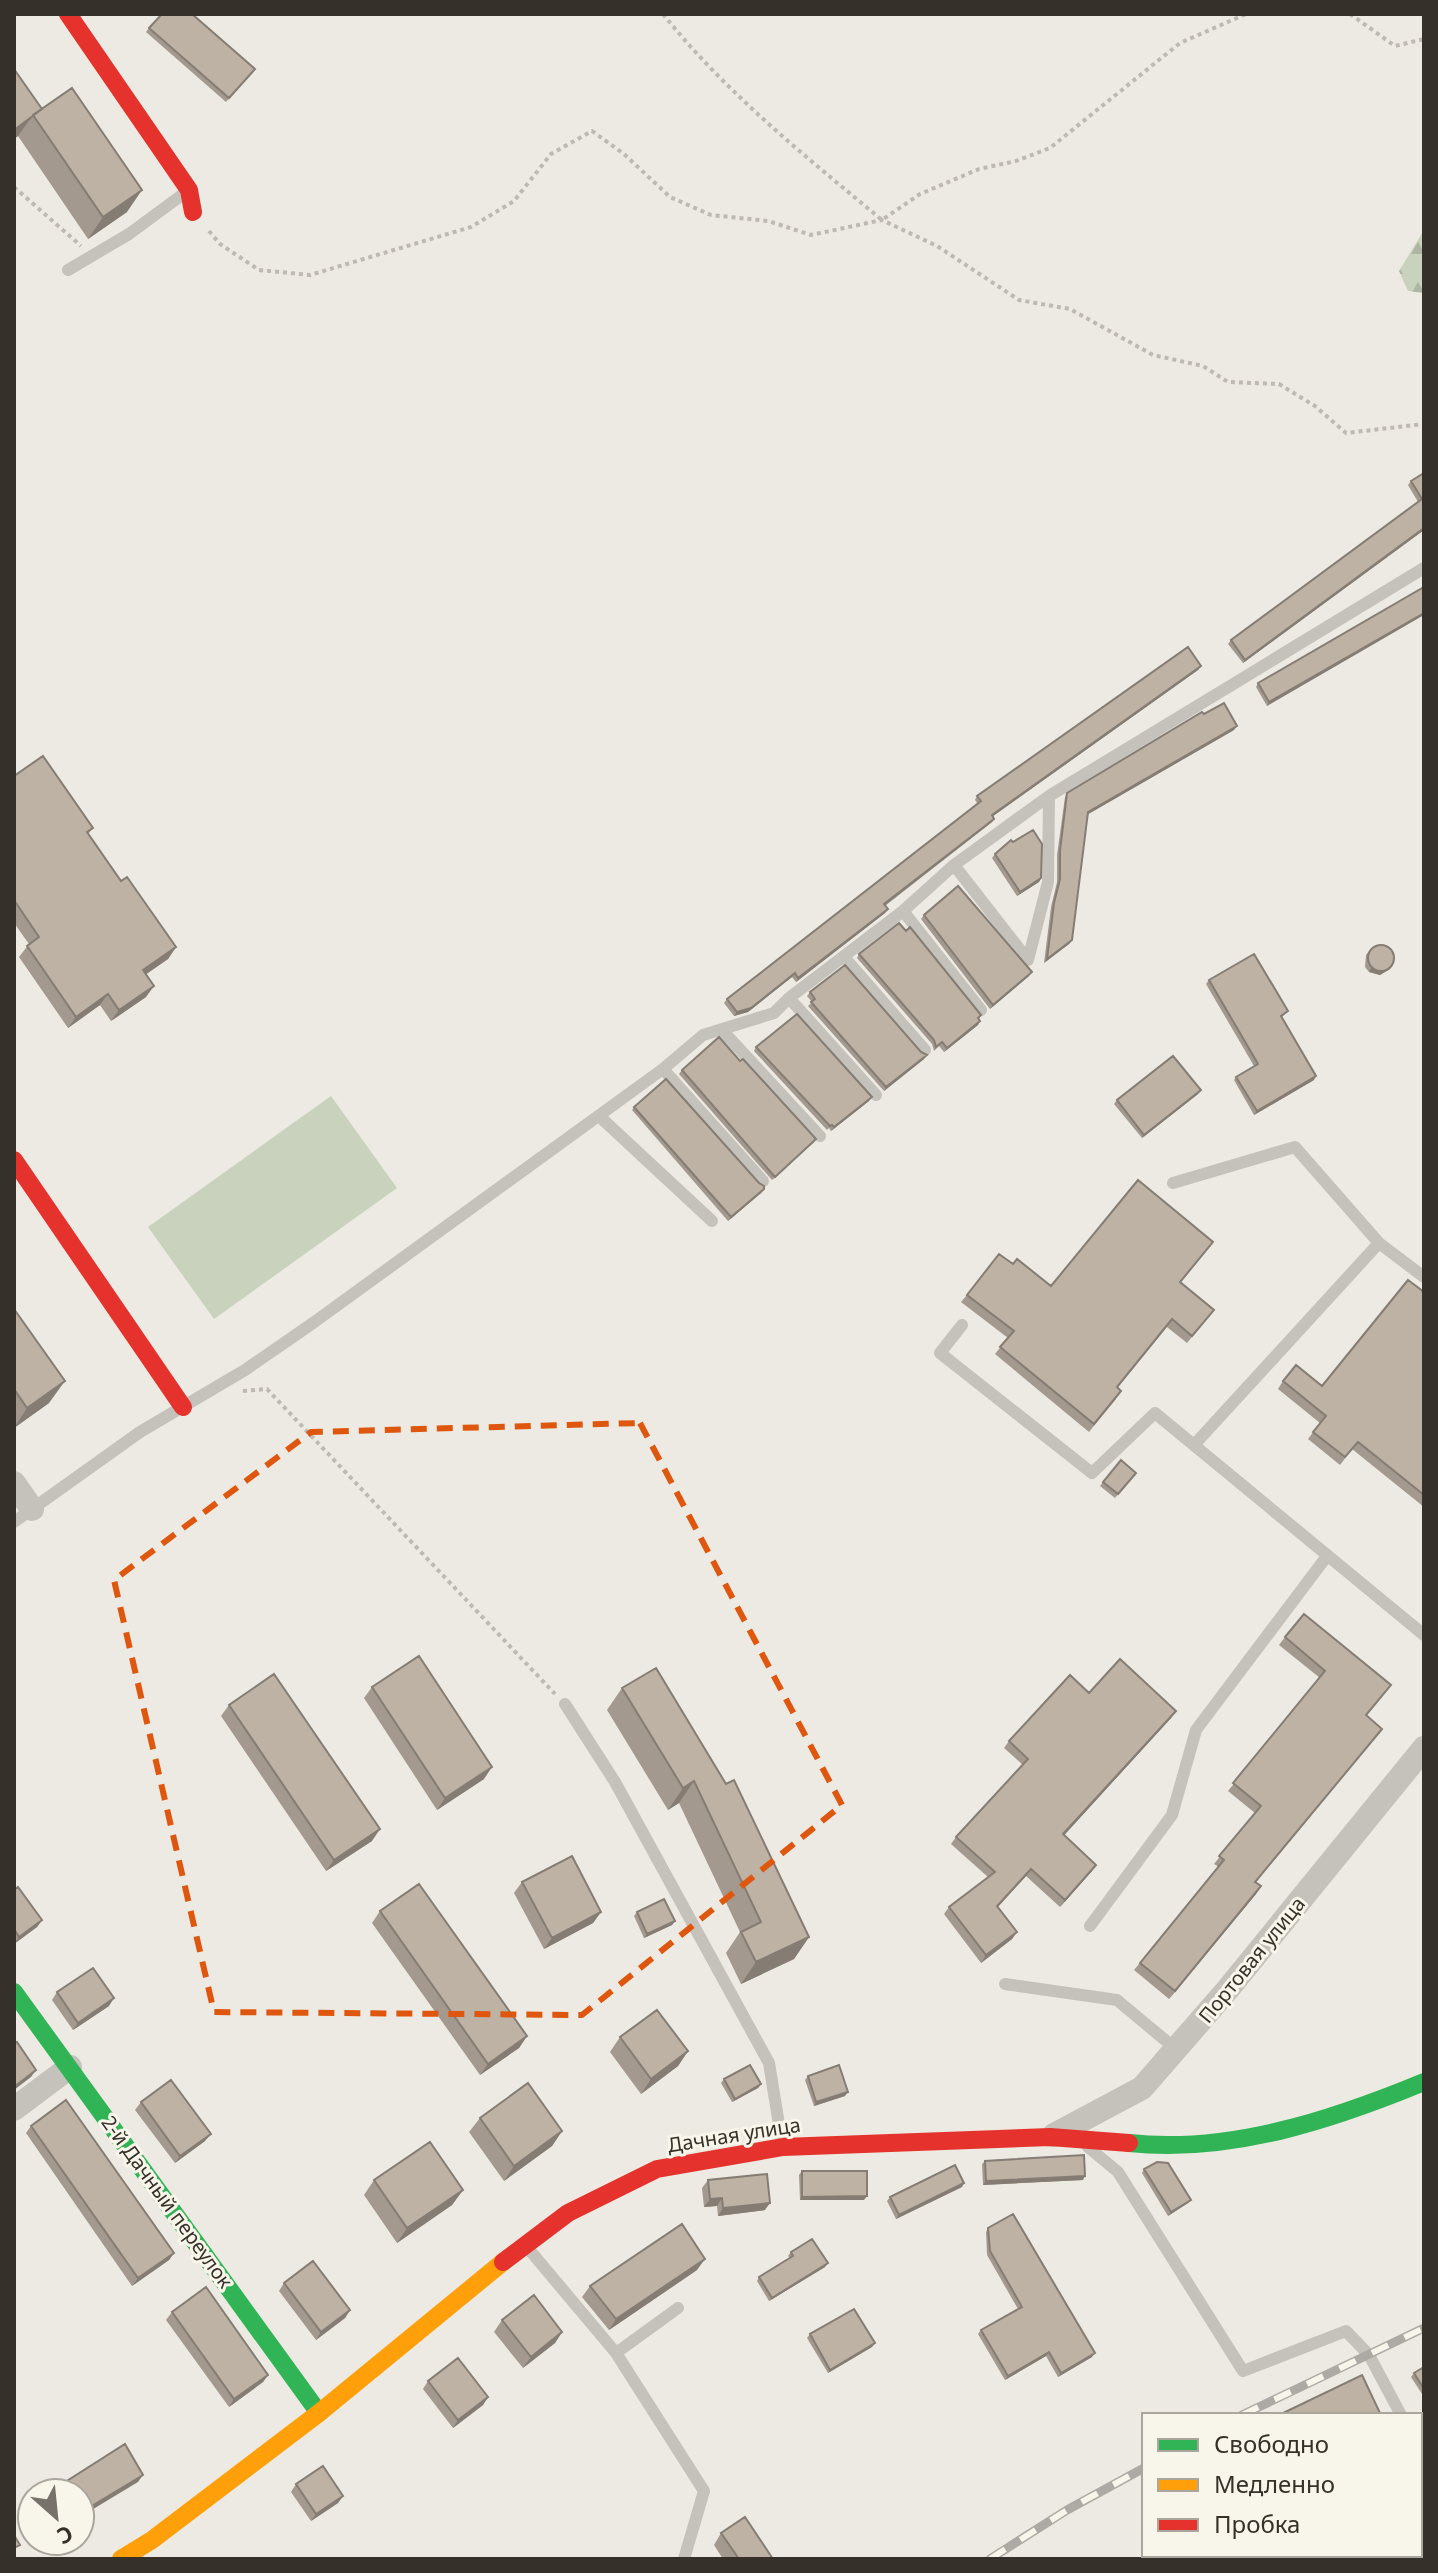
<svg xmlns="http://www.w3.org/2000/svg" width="1438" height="2573" font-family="'Noto Sans',sans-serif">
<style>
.green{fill:#c9d2bd}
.forest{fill:url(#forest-firs)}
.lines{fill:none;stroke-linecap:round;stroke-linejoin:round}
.path{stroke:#bebab3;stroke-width:4;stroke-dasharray:4 4;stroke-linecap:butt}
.lane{stroke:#c5c2bb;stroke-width:12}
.street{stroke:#c5c2bb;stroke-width:24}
.fast{stroke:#30b455;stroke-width:18}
.slow{stroke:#ff9f0a;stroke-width:18}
.jam{stroke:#e5322d;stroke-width:18}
.rail-casing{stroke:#adaaa5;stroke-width:9}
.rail{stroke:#f8f5ea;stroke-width:6;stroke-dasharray:18;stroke-linecap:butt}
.wall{fill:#a3998e}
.shaded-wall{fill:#857d74}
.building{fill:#beb2a5;stroke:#857d74;stroke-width:2}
.marked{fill:none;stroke:#df570e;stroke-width:6;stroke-dasharray:16 10;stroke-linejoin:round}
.labels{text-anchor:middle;stroke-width:6;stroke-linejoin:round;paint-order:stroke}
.street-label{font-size:20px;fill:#36302a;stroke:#f8f5ea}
</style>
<defs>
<pattern id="forest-firs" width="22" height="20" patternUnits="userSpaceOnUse" patternTransform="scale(2)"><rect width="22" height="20" fill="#c9d2bd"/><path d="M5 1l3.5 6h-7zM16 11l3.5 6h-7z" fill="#adb5a3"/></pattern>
</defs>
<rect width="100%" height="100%" fill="#eceae2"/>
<path class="green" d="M 331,1096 L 397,1188 L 214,1319 L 148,1227 Z"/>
<path class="forest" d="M 1424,230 L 1424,293 L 1408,291 L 1399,271 Z"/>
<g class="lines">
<path class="path" d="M 663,14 C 726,93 805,156 882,220 L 920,194 L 979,169 L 1016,161 L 1050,148 L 1180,43 L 1246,14
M 1350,14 L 1395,46 L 1424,39
M 14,187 L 81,246
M 209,231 L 220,244 L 259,270 L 310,275 L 471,227 L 514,201 L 551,154 L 592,131 L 624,154 L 670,197 L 711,215 L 768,221 L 811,235 L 882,220 L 937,246 L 1019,300 L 1070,309 L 1153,355 L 1203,366 L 1228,382 L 1279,384 L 1315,406 L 1346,433 L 1424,424
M 243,1391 L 267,1389 L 555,1694"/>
<path class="lane" d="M 68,270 L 129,234 L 186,192
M 954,865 L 1028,960 L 1048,882 L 1049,796
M 903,911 L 981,1010
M 844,957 L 925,1050
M 789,998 L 876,1095
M 722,1030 L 820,1136
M 663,1069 L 763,1181
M 599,1116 L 712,1221
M 1173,1183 L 1295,1147 L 1379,1243
M 962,1325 L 940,1353 L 1092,1473 L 1155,1413 L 1424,1635
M 1194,1445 L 1379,1243 L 1424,1277
M 14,1522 L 140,1432 L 245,1370 L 313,1323 L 663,1069 L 703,1035 L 774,1013 L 789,998 L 903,911 L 954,865 L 1049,796 L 1424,568
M 565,1704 L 615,1782 L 769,2063 L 782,2143
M 1090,1926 L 1172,1815 L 1196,1730 L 1327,1556
M 1005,1984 L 1117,2000 L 1177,2050
M 1088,2147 L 1118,2172 L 1243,2371 L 1346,2331 L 1369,2355 L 1401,2415
M 527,2247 L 616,2353 L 704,2491 L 684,2559
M 616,2353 L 678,2308
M 1420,2426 L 1424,2428"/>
<path class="street" d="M 14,1483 L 32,1509
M 14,2109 L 70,2067
M 1054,2135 L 1142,2088 L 1228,1989 L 1424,1748"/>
<path class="fast" d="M 14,1992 L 319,2413
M 1129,2143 C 1229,2154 1332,2120 1424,2082"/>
<path class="slow" d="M 121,2559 L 152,2540 L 319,2413 L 503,2262"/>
<path class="jam" d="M 68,14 L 189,190 L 193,212
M 14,1160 L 183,1407
M 503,2262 L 568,2213 L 657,2169 L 783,2147 L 1050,2137 L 1129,2143"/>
<g class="rail-casing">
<path id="rail" d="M 1242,2415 L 1424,2328
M 990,2559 L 1067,2510 L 1144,2468"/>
</g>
<use href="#rail" class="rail"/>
</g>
<path class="wall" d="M 149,28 L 252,73 L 226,102 L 146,32 Z
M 14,69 L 42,109 L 127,212 L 88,239 L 18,136 L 14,139 Z
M 1424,473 L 1424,530 L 1243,663 L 1228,644 L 1231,640 L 1418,502 L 1408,485 L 1411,481 Z
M 1424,587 L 1267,706 L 1256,687 L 1258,683 Z
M 1201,666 L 1198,670 L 993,816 L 994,819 L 992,822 L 885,906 L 888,909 L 885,913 L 796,982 L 792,977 L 748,1012 L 734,1016 L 724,1003 L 727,999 L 978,804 L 975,800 L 977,796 Z
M 1204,714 L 1234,730 L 1088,814 L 1072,940 L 1069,944 L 1044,963 L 1051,907 L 1057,882 L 1057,855 L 1065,797 L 1067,793 Z
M 14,776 L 93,828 L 88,834 L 121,881 L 176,947 L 168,959 L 146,974 L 146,997 L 111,1021 L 100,1005 L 68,1028 L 19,957 L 29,944 L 14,923 Z
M 995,854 L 1041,878 L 1039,882 L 1017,896 L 992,858 Z
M 924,915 L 1029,976 L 990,1009 L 921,919 Z
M 1369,951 L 1390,969 L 1380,975 L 1369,972 L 1365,967 L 1366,955 Z
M 859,954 L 979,1019 L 978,1025 L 944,1052 L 939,1046 L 934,1051 L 932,1044 L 857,958 Z
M 1209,980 L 1288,1011 L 1282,1017 L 1314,1080 L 1254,1115 L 1234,1080 L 1236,1077 L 1254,1066 L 1206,984 Z
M 810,992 L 924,1059 L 884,1091 L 808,1006 L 812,1002 L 807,996 Z
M 756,1047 L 869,1101 L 831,1131 L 829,1128 L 827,1130 L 754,1051 Z
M 682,1070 L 814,1142 L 772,1180 L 679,1074 Z
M 1198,1094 L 1142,1138 L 1114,1104 L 1117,1100 Z
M 634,1107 L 764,1189 L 761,1193 L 728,1221 L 632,1110 Z
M 1208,1249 L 1181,1282 L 1214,1310 L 1187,1343 L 1167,1327 L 1117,1388 L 1116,1399 L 1089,1432 L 995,1354 L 1008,1338 L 961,1302 L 967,1295 L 1013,1264 L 1051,1286 Z
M 1424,1292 L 1424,1507 L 1352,1449 L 1340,1465 L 1308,1439 L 1320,1423 L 1278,1389 L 1283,1381 L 1322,1386 Z
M 14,1309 L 49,1403 L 14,1428 Z
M 1121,1460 L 1136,1473 L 1115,1498 L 1100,1486 Z
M 1285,1637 L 1385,1692 L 1366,1716 L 1382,1729 L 1256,1882 L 1261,1886 L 1256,1894 L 1169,1999 L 1134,1970 L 1219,1867 L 1214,1864 L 1255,1813 L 1228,1791 L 1320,1678 L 1279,1645 Z
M 656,1668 L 809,1937 L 794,1959 L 741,1984 L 726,1953 L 740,1932 L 679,1803 L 668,1810 L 607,1710 L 622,1688 Z
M 372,1687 L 484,1779 L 437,1810 L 364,1698 Z
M 1089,1693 L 1176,1711 L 1171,1718 L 1064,1835 L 1096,1865 L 1091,1872 L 1060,1907 L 1026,1876 L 998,1907 L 1017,1932 L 1012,1939 L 981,1963 L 944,1914 L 949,1907 L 988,1877 L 951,1844 L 956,1837 L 1023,1765 L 1004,1748 L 1009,1741 Z
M 229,1705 L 372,1841 L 326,1871 L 221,1716 Z
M 522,1882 L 601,1912 L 593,1923 L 544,1949 L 514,1893 Z
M 14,1890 L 42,1920 L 37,1927 L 14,1944 Z
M 380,1911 L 527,2036 L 519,2048 L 480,2075 L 372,1923 Z
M 637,1912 L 675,1921 L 672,1925 L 644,1938 L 634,1916 Z
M 57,1992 L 109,2006 L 73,2030 L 52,2000 Z
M 620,2037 L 688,2051 L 678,2066 L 641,2094 L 610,2052 Z
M 808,2076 L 845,2096 L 814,2106 L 805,2080 Z
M 724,2079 L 761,2084 L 758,2088 L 732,2102 L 721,2083 Z
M 141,2102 L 205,2141 L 175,2163 L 135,2110 Z
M 480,2118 L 562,2131 L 552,2146 L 504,2181 L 469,2132 Z
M 31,2126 L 174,2253 L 169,2260 L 132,2286 L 26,2133 Z
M 985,2161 L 1083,2180 L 983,2185 L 982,2164 Z
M 1144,2169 L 1188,2203 L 1168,2216 L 1142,2173 Z
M 802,2171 L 864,2200 L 800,2200 L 799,2175 Z
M 374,2180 L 463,2190 L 452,2205 L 397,2243 L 364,2195 Z
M 708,2180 L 765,2210 L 718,2216 L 717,2206 L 704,2207 L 702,2188 Z
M 962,2187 L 896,2219 L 887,2201 L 890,2197 Z
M 988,2228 L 1092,2357 L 1058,2377 L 1046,2356 L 1005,2380 L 978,2334 L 981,2330 L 1018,2309 L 987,2255 L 986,2232 Z
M 791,2252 L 825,2267 L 769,2301 L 757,2281 L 759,2277 L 790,2258 L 788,2256 Z
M 697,2270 L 609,2330 L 582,2297 L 590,2286 Z
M 284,2283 L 350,2310 L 345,2318 L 316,2340 L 279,2291 Z
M 172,2312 L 268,2375 L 263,2382 L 229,2407 L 166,2320 Z
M 502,2320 L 562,2332 L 555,2343 L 523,2368 L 494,2332 Z
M 810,2334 L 875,2343 L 872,2347 L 828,2373 L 807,2338 Z
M 1424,2367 L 1424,2397 L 1411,2377 L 1414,2373 Z
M 428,2381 L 488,2397 L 483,2405 L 453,2428 L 423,2389 Z
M 296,2484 L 343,2496 L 338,2503 L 311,2521 L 291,2492 Z
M 721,2533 L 773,2559 L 723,2559 L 714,2545 Z"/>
<path class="shaded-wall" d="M 31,118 L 18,136 L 14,139 L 14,130 Z
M 142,190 L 127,212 L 88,239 L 103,217 Z
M 1424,528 L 1424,530 L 1243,663 L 1245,660 Z
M 1424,613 L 1424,615 L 1267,706 L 1269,702 Z
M 1201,666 L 1198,670 L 989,819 L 992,815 Z
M 1237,726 L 1234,730 L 1085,816 L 1088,812 Z
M 994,819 L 992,822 L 881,908 L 884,904 Z
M 1041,878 L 1039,882 L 1017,896 L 1020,892 Z
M 888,909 L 885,913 L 796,982 L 798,978 Z
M 1072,940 L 1069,944 L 1044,963 L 1047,959 Z
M 176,947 L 168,959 L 135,982 L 143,970 Z
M 1393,965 L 1390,969 L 1380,975 L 1369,972 L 1371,968 Z
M 1032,972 L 1029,976 L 990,1009 L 993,1005 Z
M 795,973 L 792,977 L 748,1012 L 734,1016 L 737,1012 Z
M 154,986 L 146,997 L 111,1021 L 119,1010 Z
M 108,994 L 100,1005 L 68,1028 L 76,1017 Z
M 980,1021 L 978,1025 L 944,1052 L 947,1048 Z
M 927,1055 L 924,1059 L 884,1091 L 886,1087 Z
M 1316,1076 L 1314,1080 L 1254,1115 L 1257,1111 Z
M 1201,1090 L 1198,1094 L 1142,1138 L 1144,1135 Z
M 872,1097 L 869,1101 L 831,1131 L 834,1127 Z
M 816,1139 L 814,1142 L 772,1180 L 775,1177 Z
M 764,1189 L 761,1193 L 728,1221 L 731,1217 Z
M 65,1381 L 49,1403 L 14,1428 L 27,1408 Z
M 1176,1711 L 1171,1718 L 1058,1842 L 1063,1834 Z
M 1382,1729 L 1376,1736 L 1250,1889 L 1255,1882 Z
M 492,1767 L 484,1779 L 437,1810 L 445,1798 Z
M 694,1781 L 679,1803 L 668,1810 L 683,1788 Z
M 380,1829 L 372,1841 L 326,1871 L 334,1860 Z
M 1096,1865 L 1091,1872 L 1060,1907 L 1065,1900 Z
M 1031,1869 L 1026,1876 L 992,1913 L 997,1906 Z
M 1261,1886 L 1256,1894 L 1169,1999 L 1175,1991 Z
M 601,1912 L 593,1923 L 544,1949 L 552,1938 Z
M 42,1920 L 37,1927 L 14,1944 L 19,1937 Z
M 675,1921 L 672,1925 L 644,1938 L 647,1934 Z
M 1017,1932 L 1012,1939 L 981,1963 L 986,1955 Z
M 809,1937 L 794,1959 L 741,1984 L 756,1962 Z
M 114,1998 L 109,2006 L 73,2030 L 78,2023 Z
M 527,2036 L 519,2048 L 480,2075 L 488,2064 Z
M 688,2051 L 678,2066 L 641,2094 L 651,2079 Z
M 36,2070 L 31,2077 L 14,2090 L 14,2087 Z
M 761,2084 L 758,2088 L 732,2102 L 735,2099 Z
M 848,2092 L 845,2096 L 814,2106 L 816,2102 Z
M 562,2131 L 552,2146 L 504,2181 L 514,2166 Z
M 211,2134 L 205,2141 L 175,2163 L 180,2156 Z
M 1085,2176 L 1083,2180 L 983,2185 L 986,2181 Z
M 964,2183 L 962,2187 L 896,2219 L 899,2215 Z
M 463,2190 L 452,2205 L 397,2243 L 407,2228 Z
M 867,2196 L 864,2200 L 800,2200 L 802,2197 Z
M 722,2198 L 717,2206 L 704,2207 L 710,2199 Z
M 1191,2200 L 1188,2203 L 1168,2216 L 1171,2212 Z
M 770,2203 L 765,2210 L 718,2216 L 723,2208 Z
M 174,2253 L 169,2260 L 132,2286 L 138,2278 Z
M 705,2259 L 697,2270 L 609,2330 L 616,2319 Z
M 828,2263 L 825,2267 L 769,2301 L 772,2298 Z
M 350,2310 L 345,2318 L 316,2340 L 321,2332 Z
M 562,2332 L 555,2343 L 523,2368 L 531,2357 Z
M 875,2343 L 872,2347 L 828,2373 L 830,2370 Z
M 1049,2352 L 1046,2356 L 1005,2380 L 1008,2376 Z
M 1095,2353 L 1092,2357 L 1058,2377 L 1061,2373 Z
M 268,2375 L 263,2382 L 229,2407 L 234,2399 Z
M 488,2397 L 483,2405 L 453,2428 L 458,2420 Z
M 143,2475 L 138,2482 L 80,2517 L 80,2513 Z
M 343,2496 L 338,2503 L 311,2521 L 316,2514 Z"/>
<path class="building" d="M 162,14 L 192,14 L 255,69 L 229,98 L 149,28 Z
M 14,69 L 42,109 L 14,130 Z
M 72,88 L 142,190 L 103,217 L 33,115 Z
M 1424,473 L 1424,528 L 1245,660 L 1231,640 L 1422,499 L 1411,481 Z
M 1424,587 L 1424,613 L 1269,702 L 1258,683 Z
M 1188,647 L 1201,666 L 992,815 L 994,819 L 884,904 L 888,909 L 798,978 L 795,973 L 751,1008 L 737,1012 L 727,999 L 981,801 L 977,796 Z
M 1224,703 L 1237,726 L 1088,812 L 1072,940 L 1047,959 L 1054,903 L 1060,879 L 1060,851 L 1067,793 L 1202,712 L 1204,714 Z
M 43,756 L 93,828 L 87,832 L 121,881 L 127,877 L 176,947 L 143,970 L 154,986 L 119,1010 L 108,994 L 76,1017 L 27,946 L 39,937 L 14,900 L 14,776 Z
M 1033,830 L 1042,844 L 1041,878 L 1020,892 L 995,854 L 1011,840 L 1013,842 Z
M 958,886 L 1032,972 L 993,1005 L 924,915 Z
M 899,923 L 906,931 L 910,927 L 981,1015 L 978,1018 L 980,1021 L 947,1048 L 942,1042 L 936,1047 L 934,1040 L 859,954 Z
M1368 958a13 13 0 1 1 26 0a13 13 0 1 1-26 0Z
M 1254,954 L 1288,1011 L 1281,1016 L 1316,1076 L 1257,1111 L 1236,1077 L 1258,1064 L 1209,980 Z
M 845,965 L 921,1052 L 927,1055 L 886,1087 L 811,1002 L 815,999 L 810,992 Z
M 797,1014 L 872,1097 L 834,1127 L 832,1125 L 830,1126 L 756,1047 Z
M 719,1037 L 740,1061 L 743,1059 L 816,1139 L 775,1177 L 682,1070 Z
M 1173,1056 L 1201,1090 L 1144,1135 L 1117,1100 Z
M 666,1079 L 759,1183 L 764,1186 L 764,1189 L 731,1217 L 634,1107 Z
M 1138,1180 L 1213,1242 L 1180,1282 L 1214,1310 L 1192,1336 L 1172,1319 L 1117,1387 L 1121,1391 L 1094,1424 L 1000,1347 L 1014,1331 L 967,1295 L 999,1254 L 1013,1264 L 1017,1259 L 1051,1286 Z
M 1408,1280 L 1424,1292 L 1424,1495 L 1358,1442 L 1345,1457 L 1313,1432 L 1326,1416 L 1283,1381 L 1296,1365 L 1322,1386 Z
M 14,1309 L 65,1381 L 27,1408 L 14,1389 Z
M 1121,1460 L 1136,1473 L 1118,1494 L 1103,1482 Z
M 1304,1614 L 1391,1685 L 1366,1715 L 1382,1729 L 1255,1882 L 1261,1886 L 1175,1991 L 1140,1963 L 1224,1860 L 1219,1856 L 1261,1806 L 1233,1783 L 1325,1671 L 1285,1637 Z
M 419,1656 L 492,1767 L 445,1798 L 372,1687 Z
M 1120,1659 L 1176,1711 L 1063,1834 L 1096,1865 L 1065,1900 L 1031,1869 L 997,1906 L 1017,1932 L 986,1955 L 949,1907 L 995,1872 L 956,1837 L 1028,1759 L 1009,1741 L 1070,1675 L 1089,1693 Z
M 656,1668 L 726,1784 L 734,1780 L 809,1937 L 756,1962 L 741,1932 L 761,1922 L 694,1781 L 683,1788 L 622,1688 Z
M 274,1674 L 380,1829 L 334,1860 L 229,1705 Z
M 572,1856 L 601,1912 L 552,1938 L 522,1882 Z
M 419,1884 L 527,2036 L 488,2064 L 380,1911 Z
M 18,1887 L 42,1920 L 19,1937 L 14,1929 L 14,1890 Z
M 664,1899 L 675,1921 L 647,1934 L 637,1912 Z
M 93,1968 L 114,1998 L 78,2023 L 57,1992 Z
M 657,2010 L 688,2051 L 651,2079 L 620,2037 Z
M 17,2042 L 36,2070 L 14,2087 L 14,2044 Z
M 750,2065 L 761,2084 L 735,2099 L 724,2079 Z
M 839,2065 L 848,2092 L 816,2102 L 808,2076 Z
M 171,2080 L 211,2134 L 180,2156 L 141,2102 Z
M 528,2083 L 562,2131 L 514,2166 L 480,2118 Z
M 66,2100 L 174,2253 L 138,2278 L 31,2126 Z
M 430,2142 L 463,2190 L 407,2228 L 374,2180 Z
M 1084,2155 L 1085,2176 L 986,2181 L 985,2161 Z
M 1157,2162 L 1168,2163 L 1191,2200 L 1171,2212 L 1144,2169 Z
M 955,2165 L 964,2183 L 899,2215 L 890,2197 Z
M 802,2171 L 867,2171 L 867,2196 L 802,2197 Z
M 767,2174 L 770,2203 L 723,2208 L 722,2198 L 710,2199 L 708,2180 Z
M 1013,2214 L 1095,2353 L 1061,2373 L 1049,2352 L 1008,2376 L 981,2330 L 1022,2307 L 990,2251 L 988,2228 Z
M 682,2224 L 705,2259 L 616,2319 L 590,2286 Z
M 812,2239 L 828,2263 L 772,2298 L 759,2277 L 793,2256 L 791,2252 Z
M 313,2261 L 350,2310 L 321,2332 L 284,2283 Z
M 206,2287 L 268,2375 L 234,2399 L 172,2312 Z
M 534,2295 L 562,2332 L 531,2357 L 502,2320 Z
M 854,2309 L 875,2343 L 830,2370 L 810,2334 Z
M 458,2358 L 488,2397 L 458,2420 L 428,2381 Z
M 1424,2367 L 1424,2389 L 1414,2373 Z
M 1362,2375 L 1380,2413 L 1376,2415 L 1279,2415 Z
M 125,2444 L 143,2475 L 80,2513 L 80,2493 L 48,2493 Z
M 323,2466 L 343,2496 L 316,2514 L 296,2484 Z
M 1424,2488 L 1424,2535 L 1420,2538 L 1420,2490 Z
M 745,2517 L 773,2559 L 739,2559 L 721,2533 Z
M 14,2535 L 20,2545 L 14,2548 Z
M 1340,2555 L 1396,2555 L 1390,2559 L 1343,2559 Z"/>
<path class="marked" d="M 640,1423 L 842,1805 L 582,2015 L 214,2012 L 114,1580 L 311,1432 Z"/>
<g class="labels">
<g class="street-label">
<text transform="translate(1252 1960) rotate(-51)" y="7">Портовая улица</text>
<text transform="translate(734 2135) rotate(-9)" y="7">Дачная улица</text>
<text transform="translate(167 2202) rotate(54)" y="7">2-й Дачный переулок</text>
</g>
</g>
<rect width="1438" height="2573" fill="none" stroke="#36302a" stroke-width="32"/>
<rect x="1142" y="2413" width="280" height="144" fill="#f8f5ea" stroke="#aaa69d" stroke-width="2"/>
<rect x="1158" y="2439" width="40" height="12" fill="#30b455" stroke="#aaa69d" stroke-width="2"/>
<text x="1214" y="2453" font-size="24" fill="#36302a">Свободно</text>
<rect x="1158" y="2479" width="40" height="12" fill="#ff9f0a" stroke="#aaa69d" stroke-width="2"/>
<text x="1214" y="2493" font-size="24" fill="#36302a">Медленно</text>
<rect x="1158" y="2519" width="40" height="12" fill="#e5322d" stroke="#aaa69d" stroke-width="2"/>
<text x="1214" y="2533" font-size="24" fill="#36302a">Пробка</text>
<g transform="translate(56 2517) rotate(153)"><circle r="38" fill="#f8f5ea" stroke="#aaa69d" stroke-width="2"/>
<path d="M0-6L14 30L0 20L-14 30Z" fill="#76716a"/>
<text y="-12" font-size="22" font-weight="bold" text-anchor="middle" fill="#36302a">С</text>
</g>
</svg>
